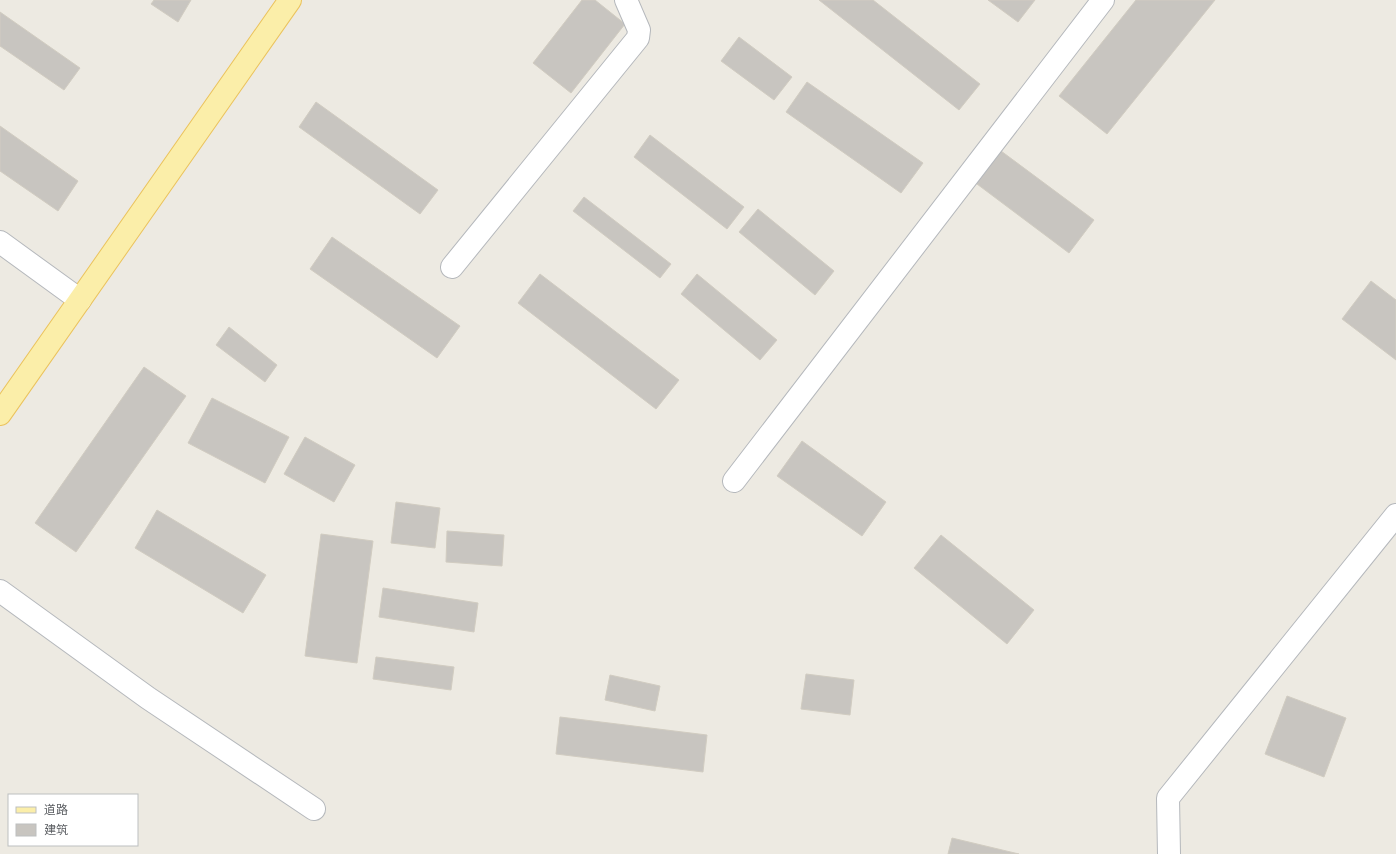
<svg xmlns="http://www.w3.org/2000/svg" width="1396" height="854" font-family="Manrope,'Noto Sans SC',sans-serif">
<style>
.building{fill:#c8c5c0;stroke:#d1ccc1}
.lines{fill:none;stroke-linecap:round;stroke-linejoin:round}
.minor-casing{stroke:#b5b8bc;stroke-width:24}
.major-casing{stroke:#ebc35d;stroke-width:24}
.minor{stroke:#fff;stroke-width:22}
.major{stroke:#fbeea9;stroke-width:22}
</style>
<rect width="100%" height="100%" fill="#edeae2"/>
<path class="building" d="M 154,0 L 191,0 L 178,22 L 151,4 Z
M 582,0 L 595,0 L 625,24 L 571,93 L 533,63 Z
M 819,0 L 873,0 L 980,84 L 959,110 Z
M 988,0 L 1035,0 L 1018,22 Z
M 1136,0 L 1215,0 L 1107,134 L 1059,96 Z
M 0,12 L 80,68 L 64,90 L 0,46 Z
M 739,37 L 792,77 L 774,100 L 721,61 Z
M 807,82 L 923,163 L 901,193 L 786,112 Z
M 316,102 L 438,190 L 420,214 L 299,127 Z
M 0,126 L 78,181 L 58,211 L 0,171 Z
M 650,135 L 744,207 L 727,229 L 634,157 Z
M 997,148 L 1094,220 L 1069,253 L 973,181 Z
M 584,197 L 671,264 L 660,278 L 573,211 Z
M 758,209 L 834,271 L 815,295 L 739,232 Z
M 332,237 L 460,326 L 437,358 L 310,269 Z
M 540,274 L 679,380 L 656,409 L 518,303 Z
M 697,274 L 777,340 L 760,360 L 681,294 Z
M 1371,281 L 1396,300 L 1396,360 L 1342,319 Z
M 229,327 L 277,365 L 265,382 L 216,345 Z
M 144,367 L 186,396 L 76,552 L 35,523 Z
M 212,398 L 289,437 L 265,483 L 188,443 Z
M 305,437 L 355,465 L 334,502 L 284,474 Z
M 802,441 L 886,502 L 862,536 L 777,476 Z
M 396,502 L 440,508 L 435,548 L 391,543 Z
M 157,510 L 266,575 L 243,613 L 135,548 Z
M 447,531 L 504,535 L 502,566 L 446,562 Z
M 321,534 L 373,541 L 357,663 L 305,656 Z
M 941,535 L 1034,610 L 1007,644 L 914,568 Z
M 383,588 L 478,603 L 474,632 L 379,617 Z
M 376,657 L 454,667 L 451,690 L 373,679 Z
M 806,674 L 854,680 L 850,715 L 801,709 Z
M 610,675 L 660,686 L 655,711 L 605,700 Z
M 1287,696 L 1346,718 L 1324,777 L 1265,754 Z
M 560,717 L 707,735 L 703,772 L 556,754 Z
M 952,838 L 1019,854 L 948,854 Z"/>
<g class="lines">
<g class="minor-casing">
<path id="minor" d="M 0,242 L 80,300
M 452,267 L 638,38 L 639,30 L 626,0
M 734,481 L 1103,0
M 0,591 L 148,698 L 314,809
M 1169,854 L 1168,798 L 1396,515"/>
</g>
<g class="major-casing">
<path id="major" d="M 0,414 L 290,0"/>
</g>
<use href="#minor" class="minor"/>
<use href="#major" class="major"/>
</g>
<rect x="8" y="794" width="130" height="52" fill="#ffffff" stroke="#bdbfc0"/>
<rect x="16" y="807" width="20" height="6" fill="#fbeea9" stroke="#bdbfc0"/>
<text x="44" y="814" font-size="12" fill="#5b5e62">道路</text>
<rect x="16" y="824" width="20" height="12" fill="#c8c5c0" stroke="#bdbfc0"/>
<text x="44" y="834" font-size="12" fill="#5b5e62">建筑</text>
</svg>
